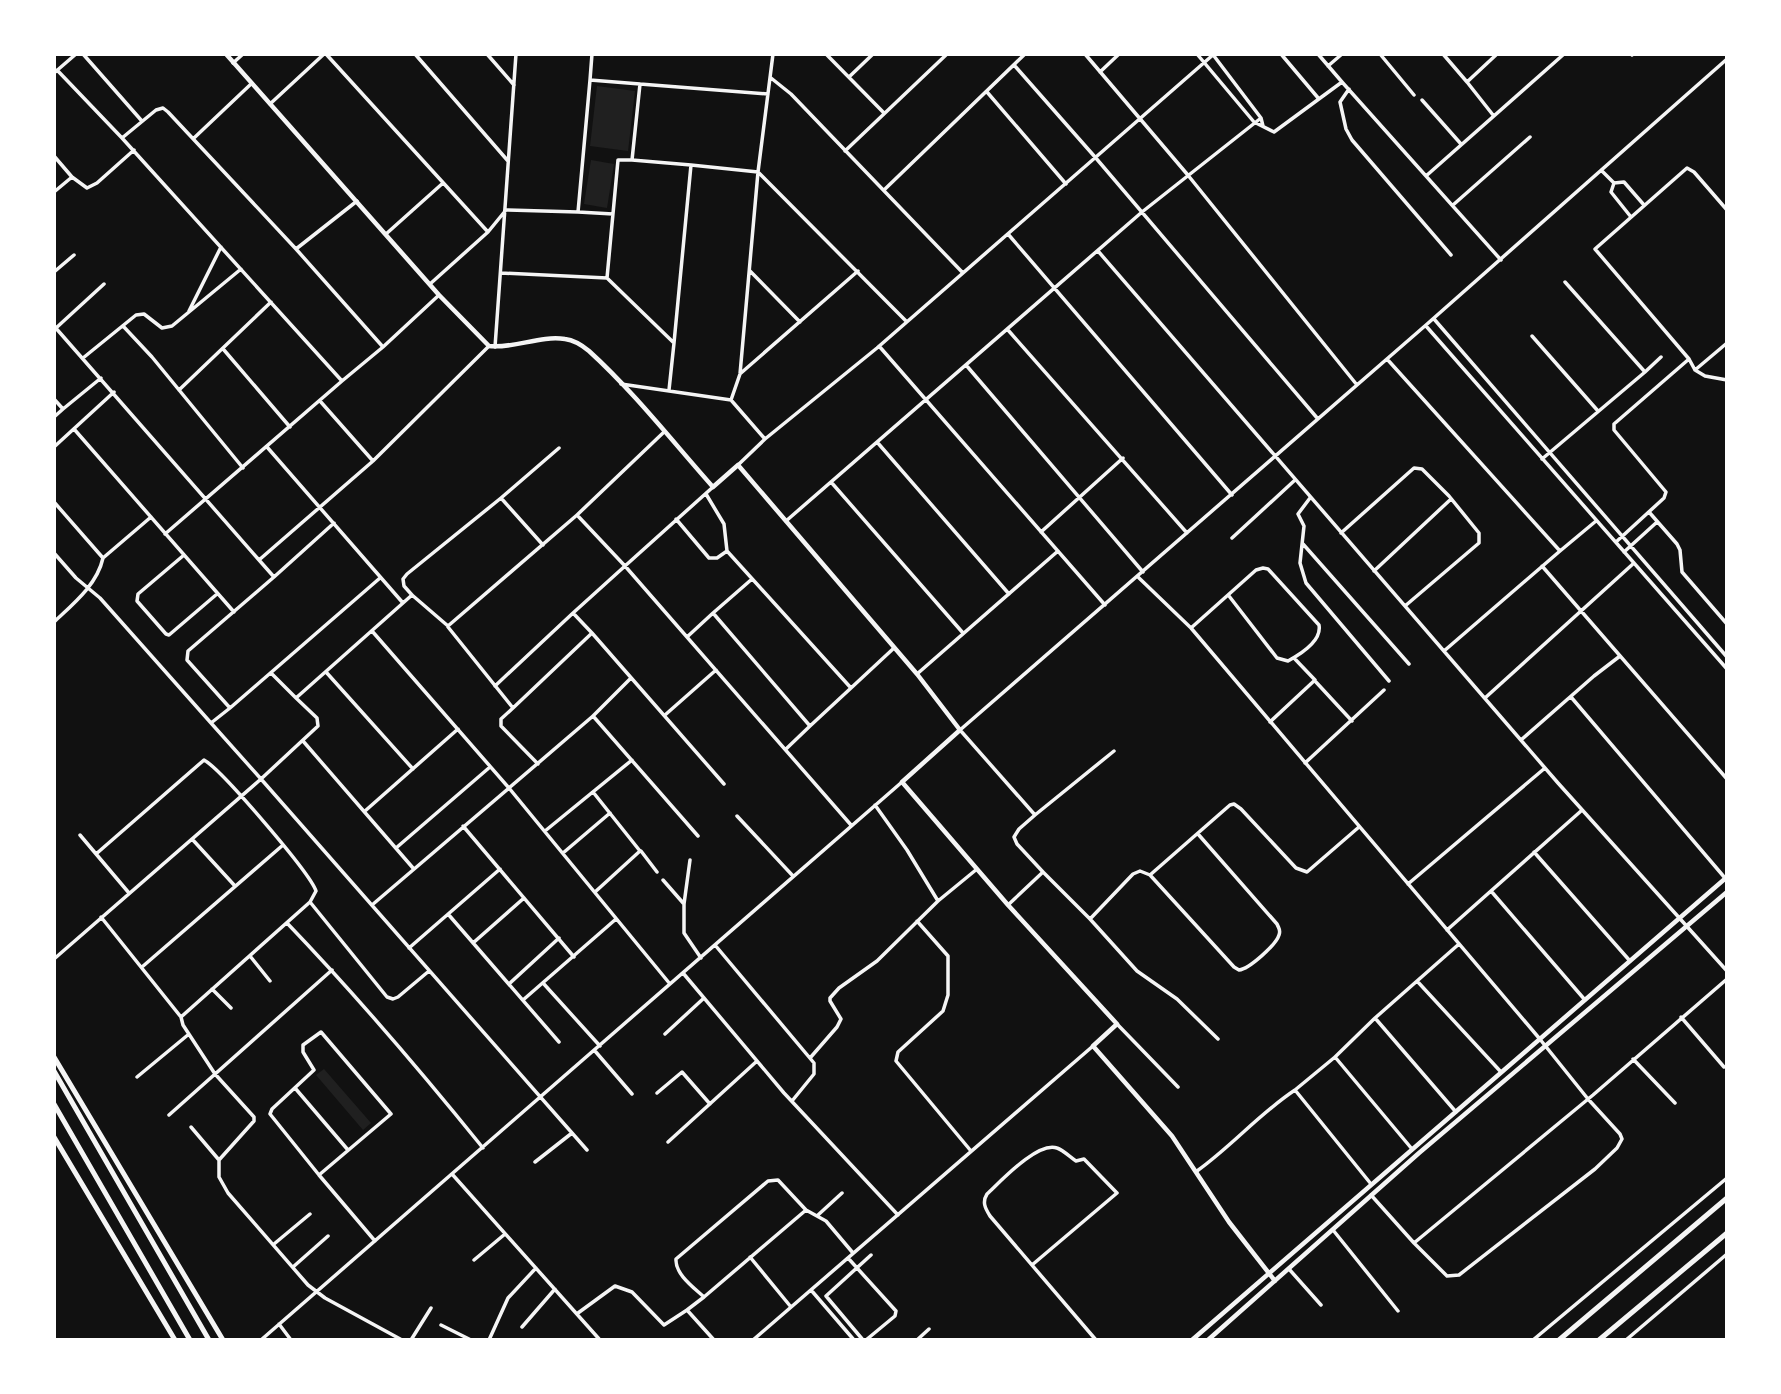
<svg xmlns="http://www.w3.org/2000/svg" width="1781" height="1394" font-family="Merriweather,serif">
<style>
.green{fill:#202020}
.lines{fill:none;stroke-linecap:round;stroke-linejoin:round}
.minor{stroke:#f5f5f5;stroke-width:3.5}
.tertiary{stroke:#f5f5f5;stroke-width:4.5}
.secondary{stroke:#f5f5f5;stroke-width:5}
.trunk{stroke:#f5f5f5;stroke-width:5}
</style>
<rect width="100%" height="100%" fill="#111"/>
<path class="green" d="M 597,86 L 635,91 L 628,151 L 590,146 Z
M 591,160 L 614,164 L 607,208 L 584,204 Z
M 324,1069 L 371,1123 L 363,1130 L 316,1075 Z"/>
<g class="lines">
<path class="minor" d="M 83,54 L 141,120
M 326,54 L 488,232
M 415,54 L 508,161
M 487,54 L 514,85
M 826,54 L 884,113
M 1085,54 L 1187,174 L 1357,385
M 1197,54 L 1254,122 L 1274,132 L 1342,82 L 1501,260
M 1281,54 L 1319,99
M 1318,54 L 1342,82
M 1380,54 L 1414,95
M 1443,54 L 1467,82 L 1497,54
M 1632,55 L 1633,54
M 1214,56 L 1261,118 L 1263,126
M 233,63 L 243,54
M 1014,65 L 1095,157 L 1318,419
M 1328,66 L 1342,54
M 57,70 L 122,138
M 1100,72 L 1119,54
M 54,73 L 76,54
M 849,77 L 873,54
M 771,78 L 791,94 L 963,273
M 590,80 L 592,54
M 1467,82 L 1493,115
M 640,84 L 768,94
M 1349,89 L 1340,102 L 1346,129 L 1352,140 L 1451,255
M 987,92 L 1066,184
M 1422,100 L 1461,144
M 270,104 L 324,54
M 194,138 L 251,84
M 845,151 L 947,54
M 54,156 L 72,177 L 87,188 L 97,183 L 134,150
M 632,160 L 691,165 L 674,343
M 691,165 L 758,172 L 906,321
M 1602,171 L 1614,183 L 1624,182 L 1644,205
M 1426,176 L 1564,54
M 1614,183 L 1611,192 L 1631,217
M 884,190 L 1025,54
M 54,192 L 72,177
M 1453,205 L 1530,137
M 613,214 L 578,212 L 590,80 L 640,84 L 632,160 L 618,160 L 607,278 L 674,343 L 669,390
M 386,234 L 443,183
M 1008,234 L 1232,495
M 296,249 L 357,201
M 1098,251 L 1558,783 L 1727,971
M 750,271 L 800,322
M 54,272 L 74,255
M 501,273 L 607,278
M 430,284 L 488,232 L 506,210 L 578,212
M 189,311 L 221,247
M 1434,319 L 1727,657
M 54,326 L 259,560
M 123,326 L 152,357 L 243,468
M 1426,326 L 1727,669
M 56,328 L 104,284
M 1008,330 L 1187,533
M 1532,336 L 1598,411
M 879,346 L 1105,605
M 383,347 L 342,381 L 122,138 L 156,110 L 163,108 L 168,112 L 296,249 L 383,347 L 439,295
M 495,347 L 516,54
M 224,350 L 290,427
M 83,358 L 136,315 L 144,314 L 162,328 L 172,326 L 241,269
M 1387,359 L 1560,551 L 1596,521
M 1689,359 L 1695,370 L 1727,343
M 966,365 L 1143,572
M 1695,370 L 1705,376 L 1727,380
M 1645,372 L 1661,357
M 741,373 L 858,271
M 621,384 L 731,400 L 765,439 L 738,465
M 179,390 L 271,302
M 54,399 L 63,409 L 54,417
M 731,400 L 740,374 L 758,172 L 773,54
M 320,401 L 373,461
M 63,409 L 101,378
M 74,429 L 234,612
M 664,432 L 577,515 L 625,566 L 713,487
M 765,439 L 877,348 L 1214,54
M 877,442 L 1009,594
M 54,447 L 114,392
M 267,447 L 403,603
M 1542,459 L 1645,372 L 1565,282
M 831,482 L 963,633
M 706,494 L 724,524 L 727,551
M 1310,498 L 1298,514 L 1304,526 L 1300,563 L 1306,583 L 1389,681
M 54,502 L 103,558 L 151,517
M 1649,512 L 1677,544 L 1680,550 L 1682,572 L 1727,624
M 577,515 L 448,626 L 412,595 L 296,698 L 317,718 L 318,726 L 261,779 L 587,1150
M 676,519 L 709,558 L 717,558 L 727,551 L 851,688 L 810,726 L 713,613 L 687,637
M 786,521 L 1142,212 L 1261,118
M 1041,532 L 1123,458
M 1341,533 L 1414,468 L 1422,469 L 1449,496 L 1479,533 L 1479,543 L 1405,606
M 165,534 L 342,381
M 1232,538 L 1295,480
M 1616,542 L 1664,498 L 1666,492 L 1614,430 L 1614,424 L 1689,359 L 1595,249 L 1687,168 L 1694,172 L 1727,210
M 1303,544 L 1409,664
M 543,545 L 501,498 L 559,448
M 1624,552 L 1657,522
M 54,553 L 76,578 L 100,598 L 211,723
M 184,555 L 138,594 L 137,601 L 166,634 L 169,635 L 217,594
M 1542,566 L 1727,779
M 1374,571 L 1451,499
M 274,577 L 334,523
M 1138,577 L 1191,628 L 1539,1038 L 1588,1099 L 1620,1134 L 1622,1139 L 1617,1148 L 1595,1169 L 1459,1275 L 1447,1276 L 1414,1243
M 412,595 L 404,586 L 403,579 L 407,574 L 501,498
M 713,613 L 752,579
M 54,622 C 73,604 97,585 103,558
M 448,627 L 513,708 L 592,633 L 573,613 L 625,566 L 851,825
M 1191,628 L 1256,570 L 1263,568 L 1268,569 L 1319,625 C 1322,641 1301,654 1288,661 L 1277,658 L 1229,596
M 372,631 L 509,788 L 372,905
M 592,633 L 724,784
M 1444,651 L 1560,551
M 326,672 L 413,769
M 271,673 L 296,698
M 917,674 L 1058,551
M 1315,681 L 1352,721
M 495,686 L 573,613
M 851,688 L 894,648
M 1571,697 L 1725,878
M 1485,698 L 1634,563
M 230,708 L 380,578
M 513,708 L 501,719 L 501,726 L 538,764
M 665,715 L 716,670
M 593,716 L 631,678
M 1270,722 L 1315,680 L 1294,658
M 1521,740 L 1594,676 L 1620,656
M 303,741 L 413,868
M 786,749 L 810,726
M 1305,763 L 1384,690
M 593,792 L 640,851 L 595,892
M 875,805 L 907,850 L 938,901
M 365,811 L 458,729
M 1035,815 L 1114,751
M 737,816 L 793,876
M 463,826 L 574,957
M 545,831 L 632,760
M 80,835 L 129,893
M 192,839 L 235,886
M 396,848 L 490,767
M 641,851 L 657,872
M 1534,852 L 1630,961
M 563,853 L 610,813
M 96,854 L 204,760 C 221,769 310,873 316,891 L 310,902 L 181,1017 L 101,917
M 690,860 L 684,904 L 684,933 L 701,958
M 1043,872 L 1090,919 L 1137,971 L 1177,999 L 1218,1039
M 1150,875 L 1230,805 L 1234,804 L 1241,809 L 1296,868 L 1307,872 L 1359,827
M 663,880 L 684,904
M 1408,884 L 1545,768
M 1491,891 L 1585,1000
M 310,902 L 387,997 L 393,999 L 398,997 L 429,971
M 1008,905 L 1043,872 L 1017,844 L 1014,837 L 1019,829 L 1035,815 L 960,730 L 1426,325 L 1727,59
M 448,914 L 559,1042
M 1090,919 L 1133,874 L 1140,871 L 1150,875 L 1234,967 L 1239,970 C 1249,969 1276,945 1279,935 C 1281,930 1279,929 1277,924 L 1198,834
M 917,921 L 948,956 L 948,995 L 943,1011 L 898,1052 L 896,1061 L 971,1151
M 287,923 C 356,995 420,1070 483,1148
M 1447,930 L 1581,811
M 473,943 L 524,898
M 715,945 L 814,1063 L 814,1074 L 792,1101
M 409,948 L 500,869
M 250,956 L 270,981
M 54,959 L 261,779 L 211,723 L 230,708 L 187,660 L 188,651 L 274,577 L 259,560 L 373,461 L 489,346
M 142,967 L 283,845
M 683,973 L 784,1093 L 898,1215
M 1417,981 L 1501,1072
M 543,983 L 600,1046
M 509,984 L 559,938
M 670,984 L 509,788 L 593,716 L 698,836
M 212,989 L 231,1008
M 523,1000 L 616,919
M 181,1017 L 183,1025 L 215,1074 L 254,1117 L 254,1121 L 219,1160 L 219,1177 L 228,1193 L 308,1285 L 325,1298 L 402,1340
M 1681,1017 L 1724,1067
M 1375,1018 L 1335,1057 L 1412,1149
M 1117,1024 L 1178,1087
M 665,1034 L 704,998
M 595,1051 L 632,1094
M 1335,1057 L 1295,1090 L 1371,1184
M 810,1058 L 837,1027 L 841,1019 L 830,1001 L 830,998 L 839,988 L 877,961 L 938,901 L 977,869
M 1633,1059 L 1675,1103
M 137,1077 L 189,1034
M 295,1088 L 348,1150
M 657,1093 L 682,1072 L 710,1104
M 1456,1112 L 1375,1018 L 1459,944
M 169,1115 L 332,970
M 191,1127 L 219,1160
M 668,1142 L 757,1061
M 535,1162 L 572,1133
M 1197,1171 C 1232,1146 1260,1113 1295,1090
M 452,1174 L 600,1340
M 319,1175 L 270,1114 L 272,1109 L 314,1070 L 303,1052 L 303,1045 L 321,1032 L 391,1114 L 319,1175 L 375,1241
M 1371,1195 L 1414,1243 L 1593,1095 L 1727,979
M 818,1215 L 842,1193
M 1333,1230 L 1398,1311
M 274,1244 L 310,1214
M 750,1257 L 791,1307
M 848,1258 L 896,1311 L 895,1316 L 866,1340
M 474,1260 L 505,1234
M 1032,1265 L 1117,1193 L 1084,1159 L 1076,1161 C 1070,1157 1063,1150 1057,1148 C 1038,1141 1001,1181 987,1194 C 982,1202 985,1208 990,1216 L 1096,1340
M 293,1267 L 328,1236
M 1289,1269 L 1321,1305
M 811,1290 L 854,1340
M 704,1297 L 806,1210
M 578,1313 L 615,1286 L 632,1292 L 664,1325 L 687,1310
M 279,1324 L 291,1340
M 441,1325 L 471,1340
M 522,1327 L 555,1289
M 261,1340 L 902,782
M 411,1340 L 431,1308
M 489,1340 L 508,1298 L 536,1268
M 714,1340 L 687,1310 L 704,1297 C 693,1287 675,1274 676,1259 L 768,1181 L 778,1180 L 806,1210 L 826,1221 L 853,1253
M 753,1340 L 1093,1046
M 863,1340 L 826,1296 L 871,1255
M 917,1340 L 929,1329
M 1533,1340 L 1727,1178
M 1626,1340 L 1727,1254"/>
<path class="tertiary" d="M 226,54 L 439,295 L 489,346 C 514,349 540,335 565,339 C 573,340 583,346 589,351 C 634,392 673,442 713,487 L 738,465 L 917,674 L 960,730 L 902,782 L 1008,905 L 1117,1024 L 1093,1046 L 1172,1136 L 1229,1222 L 1275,1281
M 1192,1340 L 1727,877
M 1208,1340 L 1419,1153 L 1727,892"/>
<path class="secondary" d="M 54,1057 L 223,1340
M 54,1137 L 175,1340
M 1559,1340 L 1727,1198
M 1599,1340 L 1727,1233"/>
<path class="trunk" d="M 54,1071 L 209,1340
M 54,1104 L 190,1340"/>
</g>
<rect width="1781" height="1394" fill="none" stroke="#ffffff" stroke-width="112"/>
</svg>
